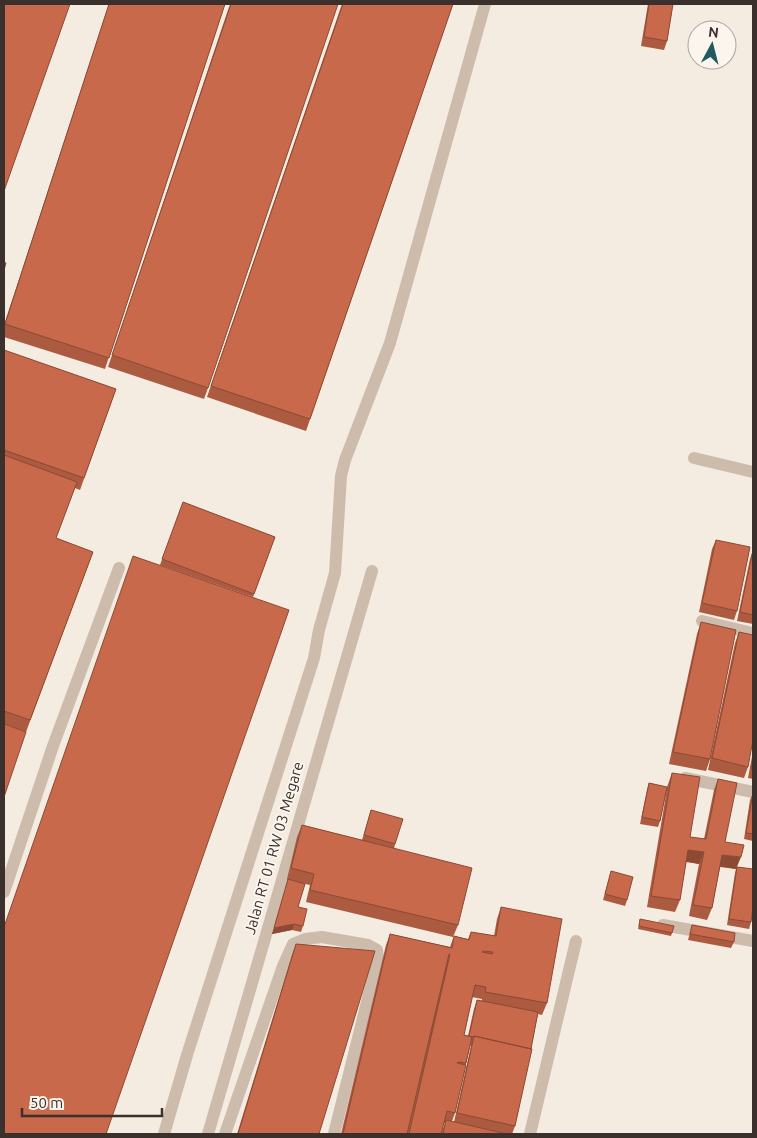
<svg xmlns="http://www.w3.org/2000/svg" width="757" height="1138" font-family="Ubuntu,sans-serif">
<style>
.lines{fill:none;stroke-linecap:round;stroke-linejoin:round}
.minor{stroke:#cdbbac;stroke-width:12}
.wall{fill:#ac5a40;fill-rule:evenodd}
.shaded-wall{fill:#8c4a34}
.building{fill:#c8694b;stroke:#8c4a34;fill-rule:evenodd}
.labels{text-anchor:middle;stroke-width:4;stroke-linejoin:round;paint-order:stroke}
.street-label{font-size:15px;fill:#3b302b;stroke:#fbf5ee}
</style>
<rect width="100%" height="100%" fill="#f4ebe1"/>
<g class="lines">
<path class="minor" d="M 694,458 L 753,472
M 702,621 L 753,633
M 685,778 L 753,792
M 4,892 L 53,746 L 119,568
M 663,925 L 753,941
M 164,1134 L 187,1055 L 314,658 L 319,630 L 335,573 L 341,476 L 345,460 L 390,343 L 485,4
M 208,1134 L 372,571
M 225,1134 L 283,966 L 293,944 L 305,939 L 322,937 L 368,945 L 377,950 L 378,958 L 334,1134
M 530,1134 L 576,941"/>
</g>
<path class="wall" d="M 109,4 L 225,4 L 105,369 L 4,337 L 4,325 Z
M 230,4 L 208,388 L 204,399 L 108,367 Z
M 342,4 L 453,4 L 306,431 L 207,397 Z
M 648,4 L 673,4 L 667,41 L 664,50 L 641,46 Z
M 4,350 L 116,389 L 80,490 L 75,488 L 56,538 L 93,552 L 26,732 L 4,724 Z
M 183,502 L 275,537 L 253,597 L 160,565 Z
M 716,540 L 737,611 L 734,620 L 699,612 L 712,549 Z
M 753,550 L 753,624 L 737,621 L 750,559 Z
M 701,622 L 710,759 L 706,771 L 669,764 L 697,634 Z
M 739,632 L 748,767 L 744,778 L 708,770 L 735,643 Z
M 753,751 L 753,779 L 748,778 Z
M 672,773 L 690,837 L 704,839 L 714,790 L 718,779 L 725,842 L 737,867 L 751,922 L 749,929 L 727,925 L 735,873 L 736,869 L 720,867 L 712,908 L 707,920 L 689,916 L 699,864 L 686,862 L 680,900 L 675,912 L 647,907 L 667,789 L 660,821 L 658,827 L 640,824 L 647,790 L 649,783 L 667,787 Z
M 753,793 L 753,841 L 744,839 L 750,800 Z
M 371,810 L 395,844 L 394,849 L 458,925 L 453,937 L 306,902 L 310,885 L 301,883 L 298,907 L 303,926 L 301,932 L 292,930 L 272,934 L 288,880 L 287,879 L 297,837 L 302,825 L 362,840 Z
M 611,871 L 627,900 L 625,906 L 603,900 Z
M 501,907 L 547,1003 L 542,1015 L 538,1014 L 515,1126 L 512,1134 L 441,1134 L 445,1123 L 444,1123 L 441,1134 L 407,1134 L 430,1034 L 407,1134 L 341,1134 L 386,945 L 390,934 L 450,947 L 454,936 L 468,939 L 471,932 L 494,936 L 497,919 ZM 472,997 L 482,999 L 482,1001 L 477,1000 L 474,1009 L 468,1036 L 464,1035 ZM 470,1046 L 471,1046 L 454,1122 L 452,1121 L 455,1113 Z
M 640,919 L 672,933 L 671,936 L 638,929 Z
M 692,925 L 734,942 L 731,948 L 688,940 Z
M 296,944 L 319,1134 L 237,1134 L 292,955 Z"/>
<path class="shaded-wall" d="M 688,850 L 704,852 L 699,864 L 684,861 Z
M 722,855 L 741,857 L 736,869 L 718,866 Z
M 294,924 L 292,930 L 272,934 L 274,928 Z"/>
<path class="building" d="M 4,4 L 70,4 L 4,191 Z
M 109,4 L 225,4 L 109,358 L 5,324 Z
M 231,4 L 338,4 L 208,388 L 112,355 Z
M 343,4 L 453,4 L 310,419 L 211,386 Z
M 649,4 L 673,4 L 667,41 L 644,37 Z
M 4,262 L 6,263 L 4,270 Z
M 4,350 L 116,389 L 84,478 L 4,450 Z
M 4,455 L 77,482 L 56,538 L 93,552 L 30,720 L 4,711 Z
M 183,502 L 275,537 L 254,594 L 162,559 Z
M 716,540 L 750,547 L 737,611 L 702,603 Z
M 753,550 L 753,615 L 740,612 Z
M 133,556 L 289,610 L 106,1134 L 4,1134 L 4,927 Z
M 701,622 L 736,630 L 710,759 L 673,752 Z
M 739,632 L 753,635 L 753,740 L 748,767 L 712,758 Z
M 4,724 L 26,732 L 4,797 Z
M 753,758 L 753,770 L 751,769 Z
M 672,773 L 700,777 L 690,837 L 706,839 L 718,779 L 737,783 L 725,842 L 744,845 L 741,857 L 722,855 L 712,908 L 693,905 L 704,852 L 688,850 L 680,900 L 651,896 Z
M 649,783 L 667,787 L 660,821 L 642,817 Z
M 753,793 L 753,834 L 746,833 Z
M 371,810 L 403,819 L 395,844 L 364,835 Z
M 302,825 L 472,868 L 458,925 L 310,890 L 314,874 L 291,868 Z
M 737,867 L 753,869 L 753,907 L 751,922 L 729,919 Z
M 611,871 L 633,877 L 627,900 L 605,894 Z
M 288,879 L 305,884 L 298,907 L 307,909 L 303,926 L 294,924 L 274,928 Z
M 501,907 L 562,919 L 547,1003 L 485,992 L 486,987 L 475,985 L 464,1035 L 472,1037 L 466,1063 L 458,1062 L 457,1063 L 466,1065 L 455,1113 L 447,1111 L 441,1134 L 409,1134 L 450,954 L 449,954 L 407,1134 L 343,1134 L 390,934 L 452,948 L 454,936 L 469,940 L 471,932 L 496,936 ZM 483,951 L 493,952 L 492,954 L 482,952 Z
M 640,919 L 674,926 L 672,933 L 639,926 Z
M 692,925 L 735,933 L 734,942 L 690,934 Z
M 296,944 L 375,951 L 319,1134 L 238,1134 Z
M 477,1000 L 538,1012 L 531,1049 L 474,1036 L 474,1037 L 469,1036 Z
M 474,1036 L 532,1049 L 515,1126 L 457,1113 Z
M 446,1120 L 507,1134 L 443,1134 Z"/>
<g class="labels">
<g class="street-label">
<text transform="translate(274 848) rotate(-74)" y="5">Jalan RT 01 RW 03 Megare</text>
</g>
</g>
<rect width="757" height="1138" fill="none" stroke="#3b302b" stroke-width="10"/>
<g transform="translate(712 45) rotate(7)"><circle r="24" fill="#fbf5ee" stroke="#aea6a0"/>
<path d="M0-4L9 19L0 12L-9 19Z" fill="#1f5a5e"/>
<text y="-8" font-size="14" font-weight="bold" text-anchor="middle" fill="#3b302b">N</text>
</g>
<path d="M22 1108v8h140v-8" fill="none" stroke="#3b302b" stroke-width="2.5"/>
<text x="30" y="1108" font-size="15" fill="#3b302b" stroke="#fbf5ee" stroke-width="4" paint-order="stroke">50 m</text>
</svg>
